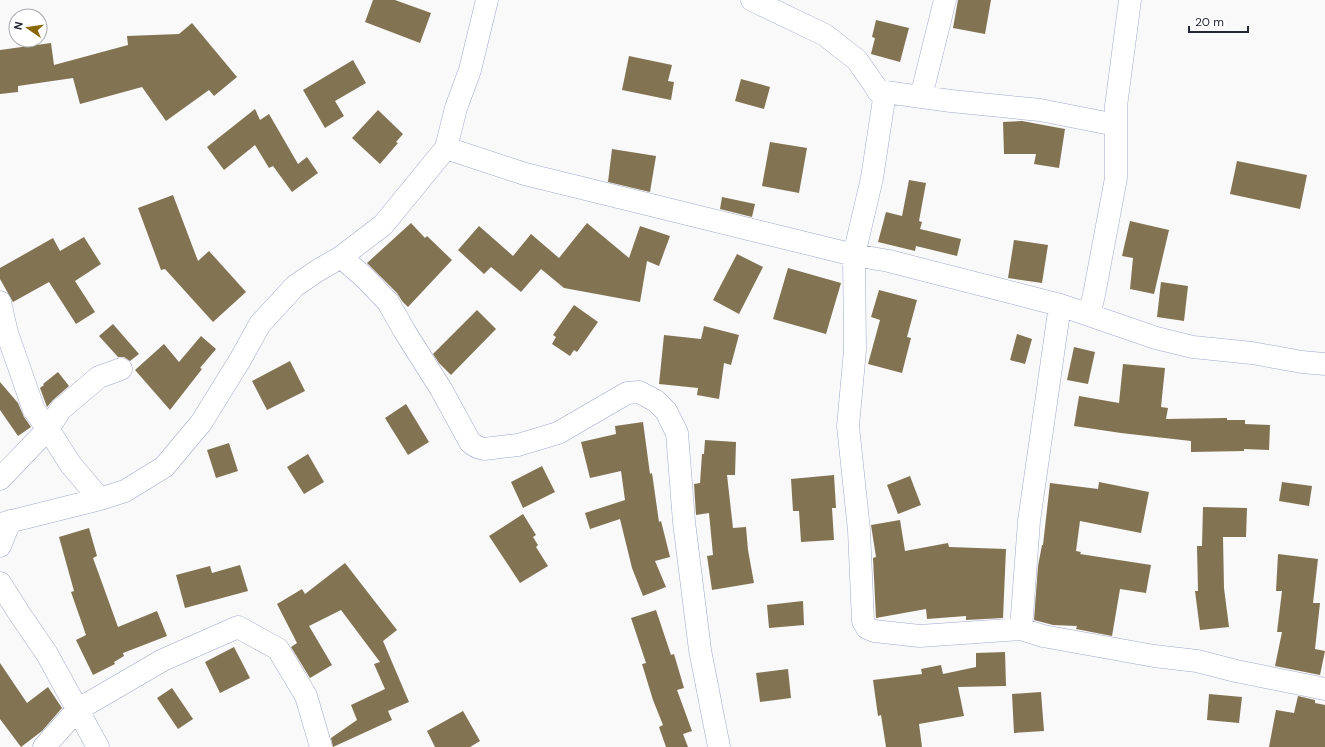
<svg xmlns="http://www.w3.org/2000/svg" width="1325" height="747" font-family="'DM Sans',sans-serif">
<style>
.building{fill:#827353}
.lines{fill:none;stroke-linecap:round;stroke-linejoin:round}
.minor-casing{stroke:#a0a9cb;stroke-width:23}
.minor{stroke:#fff;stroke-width:22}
</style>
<rect width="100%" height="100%" fill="#f9f9f9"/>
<path class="building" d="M 373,0 L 395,0 L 431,13 L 420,43 L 365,22 Z
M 958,0 L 991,0 L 985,34 L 953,28 Z
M 876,20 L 909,28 L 900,62 L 871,54 L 875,38 L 872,37 Z
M 192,23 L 237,77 L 214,96 L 209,90 L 166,121 L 142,87 L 80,104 L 73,78 L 18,86 L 18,92 L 0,94 L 0,50 L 51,43 L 54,65 L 128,45 L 127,36 L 179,34 Z
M 629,56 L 672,65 L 668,81 L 674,82 L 671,100 L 622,90 Z
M 353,60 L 366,83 L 335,101 L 344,116 L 325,128 L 303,90 Z
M 741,79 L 770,87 L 764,109 L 735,101 Z
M 255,109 L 260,120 L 269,114 L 298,164 L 307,157 L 318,173 L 292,192 L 273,166 L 269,168 L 255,145 L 224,170 L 207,147 Z
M 378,110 L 403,134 L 396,142 L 398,143 L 380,164 L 352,138 Z
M 1022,121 L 1065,129 L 1059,168 L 1034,164 L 1036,154 L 1004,154 L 1003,122 Z
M 770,142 L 807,148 L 799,193 L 762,186 Z
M 612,149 L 656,156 L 650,192 L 608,182 Z
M 1237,161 L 1307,175 L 1300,209 L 1230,194 Z
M 909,180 L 926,183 L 919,221 L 922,222 L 920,229 L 961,239 L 957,256 L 916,246 L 915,251 L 878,242 L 886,212 L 902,216 Z
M 173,195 L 198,261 L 209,251 L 246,292 L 213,322 L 165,269 L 161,270 L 138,208 Z
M 722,197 L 755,204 L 752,217 L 720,209 Z
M 1130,221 L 1169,230 L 1154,294 L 1130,289 L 1133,258 L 1122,256 Z
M 411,223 L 425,238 L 427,236 L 452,260 L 408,307 L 402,301 L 397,293 L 367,263 Z
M 587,223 L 629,258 L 640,226 L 670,236 L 659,266 L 647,261 L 640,302 L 564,288 L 541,269 L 521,292 L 491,267 L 484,274 L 458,250 L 479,226 L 513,256 L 531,234 L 559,258 Z
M 84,237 L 101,264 L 75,281 L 95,312 L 76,324 L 49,282 L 13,302 L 0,279 L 0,268 L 53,238 L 60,251 Z
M 1014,240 L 1048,245 L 1042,283 L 1008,278 Z
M 737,254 L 763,267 L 739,314 L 713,300 Z
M 788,268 L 841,283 L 826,334 L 773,319 Z
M 1161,282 L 1188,286 L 1184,321 L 1157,317 Z
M 879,290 L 917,300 L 907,337 L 911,338 L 902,373 L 868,364 L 880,320 L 871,317 Z
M 574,305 L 598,322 L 577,352 L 574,350 L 570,356 L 552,344 L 556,337 L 553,335 Z
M 477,310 L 496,329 L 451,375 L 439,363 L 433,354 Z
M 113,324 L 139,354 L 130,361 L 124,357 L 118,357 L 99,336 Z
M 704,326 L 739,335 L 731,365 L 724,363 L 719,399 L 697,395 L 698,388 L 659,384 L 664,335 L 701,339 Z
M 1017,334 L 1032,339 L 1025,364 L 1010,360 Z
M 201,336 L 216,349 L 200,368 L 202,369 L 170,410 L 135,370 L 164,344 L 179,362 Z
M 1074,347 L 1095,352 L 1088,384 L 1067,380 Z
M 290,361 L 305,391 L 267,410 L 252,381 Z
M 1123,364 L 1165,368 L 1161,407 L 1168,408 L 1166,419 L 1227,418 L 1227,420 L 1245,420 L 1245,424 L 1270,425 L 1269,450 L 1244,449 L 1244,451 L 1191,452 L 1191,441 L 1121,433 L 1074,426 L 1079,396 L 1119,403 Z
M 58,372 L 69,386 L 53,400 L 47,407 L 40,388 L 44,385 L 43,384 Z
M 0,382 L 18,403 L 24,417 L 31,427 L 18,436 L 0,410 Z
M 406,404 L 429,442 L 408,455 L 385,418 Z
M 643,422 L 650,474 L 652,473 L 659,522 L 661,521 L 670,557 L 655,561 L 666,587 L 643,596 L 632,568 L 620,519 L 590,529 L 585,513 L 625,500 L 621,471 L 590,478 L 581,442 L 616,434 L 615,426 Z
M 705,440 L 736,442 L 735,475 L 727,475 L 733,528 L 746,527 L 748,550 L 754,583 L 712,590 L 707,556 L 713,555 L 709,513 L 696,515 L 694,484 L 700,483 L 702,454 L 704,454 Z
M 229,443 L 238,471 L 216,478 L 207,450 Z
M 308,454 L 324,482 L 304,494 L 287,467 Z
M 542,466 L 555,492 L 523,508 L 511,482 Z
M 834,475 L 836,508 L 832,508 L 834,540 L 801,542 L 799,511 L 793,511 L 791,479 Z
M 910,476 L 921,505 L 898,514 L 887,485 Z
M 1099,482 L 1149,492 L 1141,533 L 1080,521 L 1076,551 L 1081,552 L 1080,554 L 1151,565 L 1146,593 L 1120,589 L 1112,636 L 1076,629 L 1077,626 L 1053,625 L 1034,620 L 1038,566 L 1042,545 L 1043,545 L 1050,483 L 1098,489 Z
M 1282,482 L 1312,486 L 1309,506 L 1279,501 Z
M 1203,507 L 1247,508 L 1246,537 L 1223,537 L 1224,588 L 1229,627 L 1200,630 L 1195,591 L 1198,591 L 1197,546 L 1202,546 Z
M 523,514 L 536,535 L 533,537 L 538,545 L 536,547 L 548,566 L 520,583 L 489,536 Z
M 900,520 L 905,551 L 948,543 L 949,547 L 1006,549 L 1003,618 L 966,620 L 966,616 L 927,619 L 926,609 L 876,618 L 873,558 L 876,557 L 871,525 Z
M 89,528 L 97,556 L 93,558 L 118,627 L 157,611 L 167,636 L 123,653 L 124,656 L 114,662 L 115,664 L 93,675 L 76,640 L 86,635 L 71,592 L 74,591 L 59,537 Z
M 1278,554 L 1318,559 L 1313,603 L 1320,603 L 1315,649 L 1325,651 L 1320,675 L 1275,666 L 1282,632 L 1277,632 L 1282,591 L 1276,591 Z
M 345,563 L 397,630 L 383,641 L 409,702 L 388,711 L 392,720 L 333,747 L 331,738 L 357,720 L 351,705 L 385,689 L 374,664 L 380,662 L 341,610 L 309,626 L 332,665 L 310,678 L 291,647 L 297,643 L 277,604 L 302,589 L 305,594 Z
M 240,565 L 248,591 L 185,608 L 176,575 L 210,566 L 212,573 Z
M 803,601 L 804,625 L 769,628 L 767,605 Z
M 656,610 L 671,655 L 674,654 L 684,688 L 677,690 L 692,731 L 683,734 L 688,747 L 666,747 L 659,727 L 663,725 L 653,700 L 642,664 L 646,663 L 631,618 Z
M 234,647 L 250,678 L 220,693 L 205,662 Z
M 1005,652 L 1006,686 L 958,687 L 964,716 L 919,724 L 922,747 L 886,747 L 881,715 L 878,716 L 873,680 L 922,674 L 921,669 L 941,665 L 943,674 L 976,667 L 976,653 Z
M 0,663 L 27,703 L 48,687 L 62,708 L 42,731 L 21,747 L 0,719 Z
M 788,669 L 791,698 L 760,702 L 756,673 Z
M 172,688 L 193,719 L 178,729 L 157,698 Z
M 1041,692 L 1044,731 L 1014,733 L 1012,694 Z
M 1209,694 L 1242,697 L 1239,723 L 1207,720 Z
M 1298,696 L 1315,700 L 1315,703 L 1325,705 L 1325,747 L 1269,747 L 1276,710 L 1294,713 Z
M 463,711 L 480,741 L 470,747 L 435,747 L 427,731 Z"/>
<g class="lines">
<g class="minor-casing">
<path id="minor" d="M 752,0 L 825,35 L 857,60 L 884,99 L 872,178 L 854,255 L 855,350 L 848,426 L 859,530 L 863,621 L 867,628 L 874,631 L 920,636 L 1021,629 L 1043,636 L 1154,656 L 1197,661 L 1236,671 L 1325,689
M 878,91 L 951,101 L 1040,110 L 1116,125
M 921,97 L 945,0
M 446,148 L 525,174 L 854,255 L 889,261 L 1060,305 L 1156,338 L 1193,347 L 1252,353 L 1302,362 L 1325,364
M 341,257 L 365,278 L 388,302 L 405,332 L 441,389 L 470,442 C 474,446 478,448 484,449 L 518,445 L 558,433 L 627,393 L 639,392 L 656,401 L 666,411 L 677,433 L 684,522 L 700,650 L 719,747
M 0,302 L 7,333 L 34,410 L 48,429 L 71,465 L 100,499
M 1089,315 L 1094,295 L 1116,178 L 1116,106 L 1130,0
M 0,479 L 48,429 L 61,409 L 99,377 L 121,369
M 0,524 L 100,499 L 125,491 L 164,467 L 201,423 L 240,360 L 260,324 L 295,286 L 317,271 L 341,257 L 383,225 L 446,148 L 456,108 L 470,70 L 487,0
M 0,546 L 10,521
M 0,583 L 19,613 L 47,654 L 98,747
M 1021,629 L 1029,521 L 1060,305
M 44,747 L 77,710 L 163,660 L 238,627 L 278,649 L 306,696 L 321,747"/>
</g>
<use href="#minor" class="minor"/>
</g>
<g transform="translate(28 28) rotate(283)"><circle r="19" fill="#ffffff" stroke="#a7a9ae"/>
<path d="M0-3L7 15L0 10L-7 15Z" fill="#8b6807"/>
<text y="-6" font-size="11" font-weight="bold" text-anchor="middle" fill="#242734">N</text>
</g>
<path d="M1189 26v6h59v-6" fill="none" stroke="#242734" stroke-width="2"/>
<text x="1195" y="26" font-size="12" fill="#242734" stroke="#ffffff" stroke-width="3" paint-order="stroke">20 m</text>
</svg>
